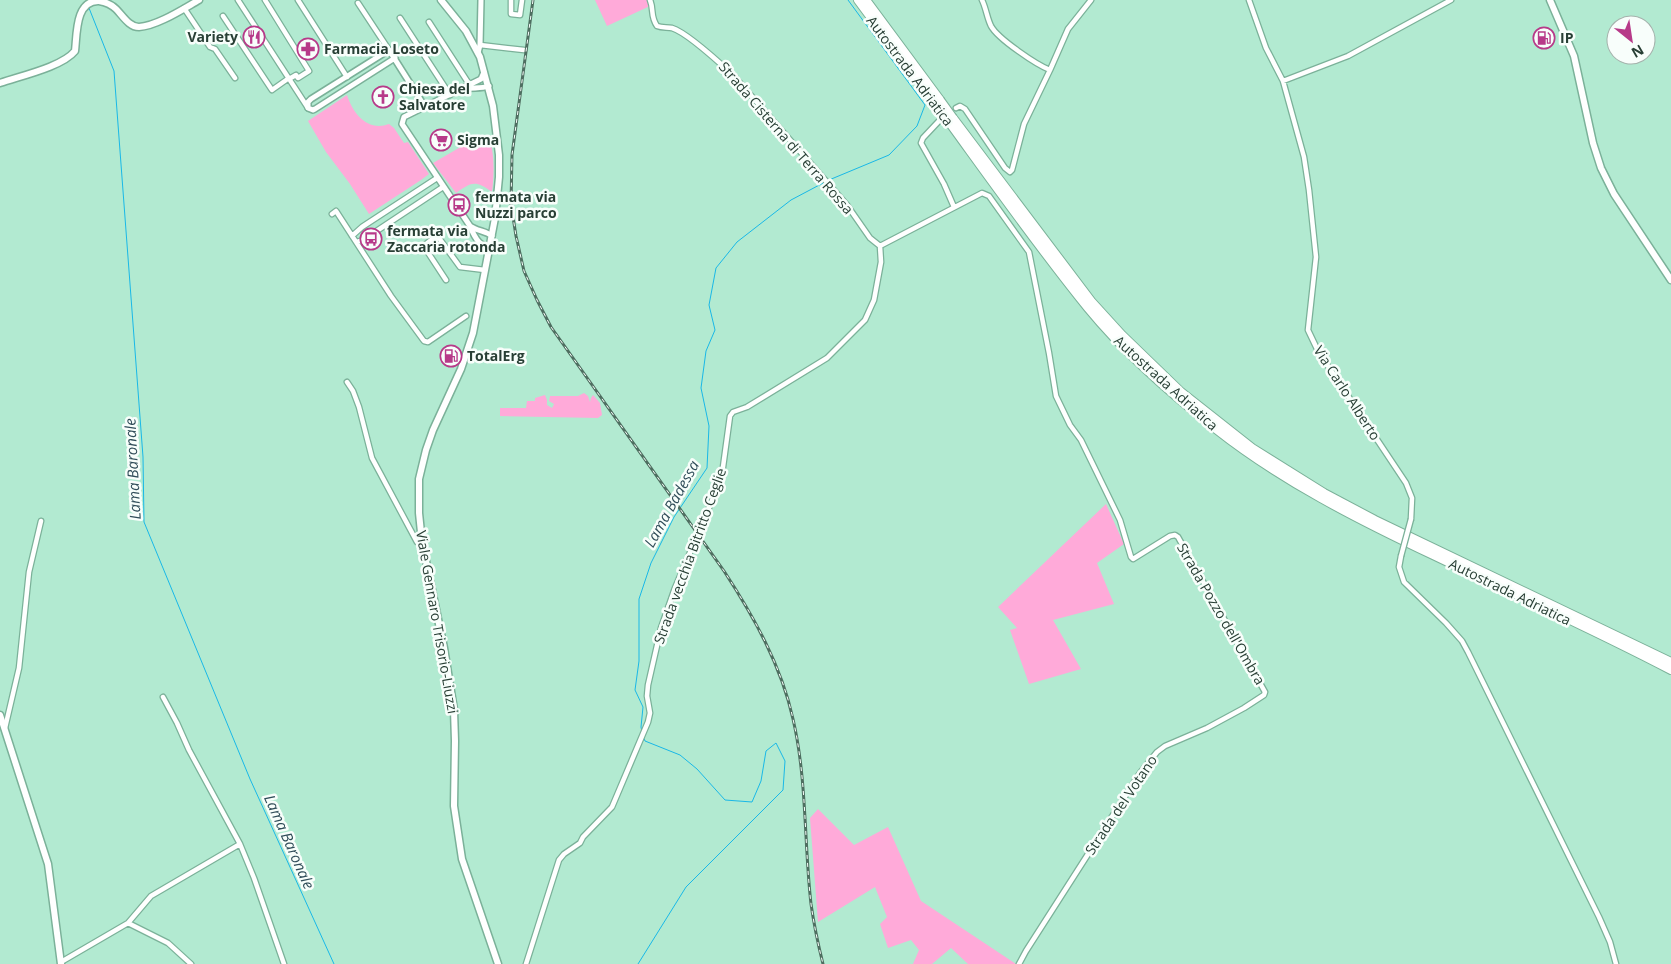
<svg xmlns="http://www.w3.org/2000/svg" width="1671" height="964" font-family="'Open Sans',sans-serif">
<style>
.green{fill:#ffaad9}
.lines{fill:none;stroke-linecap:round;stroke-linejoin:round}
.stream{stroke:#19b8e7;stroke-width:1}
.minor-casing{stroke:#7bb199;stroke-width:7}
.tertiary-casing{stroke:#7bb199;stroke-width:8}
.secondary-casing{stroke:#7bb199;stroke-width:9}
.motorway-casing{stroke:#7bb199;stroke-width:10}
.minor{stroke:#fff;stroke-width:4.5}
.tertiary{stroke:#fff;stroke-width:5}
.secondary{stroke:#fff;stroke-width:6}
.motorway{stroke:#fff;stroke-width:8}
.rail-casing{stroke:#4e6e60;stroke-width:3}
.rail{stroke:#f8fefb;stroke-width:1;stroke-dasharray:4;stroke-linecap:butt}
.minor-bridge-casing{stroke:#7bb199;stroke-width:7;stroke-linecap:butt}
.motorway-bridge-casing{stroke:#7bb199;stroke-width:10;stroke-linecap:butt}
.minor-bridge{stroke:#fff;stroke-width:4.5}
.motorway-bridge{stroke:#fff;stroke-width:8}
.labels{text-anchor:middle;stroke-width:5;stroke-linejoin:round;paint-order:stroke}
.poi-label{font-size:14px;font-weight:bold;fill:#283f35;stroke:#f8fefb;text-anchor:start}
.street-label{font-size:14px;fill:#283f35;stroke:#f8fefb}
.water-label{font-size:15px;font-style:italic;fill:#304d59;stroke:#f8fefb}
</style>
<rect width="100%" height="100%" fill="#b2ead1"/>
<path class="green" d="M 595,0 L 648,0 L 650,6 L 607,26 Z
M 347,95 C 353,114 368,132 389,124 L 394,128 L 404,143 L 408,142 L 429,174 L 421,180 L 369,214 L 350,184 L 326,152 L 308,121 Z
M 489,139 C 495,152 494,177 492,192 C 475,180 472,182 456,193 L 433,163 L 464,145 L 474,149 L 482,146 Z
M 584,393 L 588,396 L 590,402 L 591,398 L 593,395 L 600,403 L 602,415 L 598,418 L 500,416 L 500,408 L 526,408 L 527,401 L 535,401 L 535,398 L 545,395 L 547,400 L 547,405 L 552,408 L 554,404 L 549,401 L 550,396 L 578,396 Z
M 1106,504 L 1124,544 L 1097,563 L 1114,604 L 1053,620 L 1081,669 L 1029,684 L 1010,630 L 1017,628 L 998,607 Z
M 818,809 L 854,845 L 888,827 L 921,901 L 1016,964 L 968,964 L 951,948 L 932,964 L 913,964 L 919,950 L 911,940 L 888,948 L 880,924 L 887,917 L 875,887 L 818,922 L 810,818 Z"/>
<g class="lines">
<path class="stream" d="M 89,8 L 114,71 L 143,457 L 144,522 L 250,779 L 334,964
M 829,180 L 889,155 L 917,126 L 925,105 L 848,0
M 642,732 L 641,727 L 643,707 L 635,690 L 639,661 L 639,599 L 651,563 L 674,517 L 707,468 L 709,426 L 701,388 L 706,351 L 715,330 L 709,305 L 716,268 L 737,242 L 791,200 L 825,182
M 638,964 L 686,887 L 783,790 L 785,761 L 776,743 L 766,751 L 761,781 L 752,802 L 725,800 L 697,769 L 680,755 L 645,741 L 643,736"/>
<g class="minor-casing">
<path id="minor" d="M 238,0 L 308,108
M 265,0 L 309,71 L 298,78 L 296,75 L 289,79
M 298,0 L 347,77
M 511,0 L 511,14 L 520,15 L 522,0
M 650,0 C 654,9 650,16 657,26 C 662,28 667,27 672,28 C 688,33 721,64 734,76 L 847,205 L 870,238 L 880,246
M 982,0 C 986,8 987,18 991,26 C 998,39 1037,65 1050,70 L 1068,29 L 1091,0
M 1249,0 L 1266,48 L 1283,81 L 1304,157 L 1309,190 L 1316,257 L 1308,330 L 1318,351 L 1406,483 L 1412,498 L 1411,519
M 358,3 L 389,50
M 184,8 L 210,47 L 215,49 L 235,78
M 223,16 L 272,90 L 289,78
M 400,18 L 450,95
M 429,22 L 469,84
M 480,45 L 524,50
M 1283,81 L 1348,56 L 1451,0
M 956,108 L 960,106 L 965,109 L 1005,168 L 1010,172 L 1012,170 L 1024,124 L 1050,70
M 939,121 L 923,138 L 921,143 L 944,184 L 954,207
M 332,214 L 336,211 L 391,296 L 424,341 L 428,342 L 466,316
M 352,236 L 362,227 L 437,178
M 357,242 L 363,240 L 443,187
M 880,246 L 982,193 L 989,196 L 1029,252 L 1049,353 L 1056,396 L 1070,425 L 1081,440 L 1120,520 L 1131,557 L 1133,559 L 1170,536 L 1175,535 L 1178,537 L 1265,692 L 1264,695 L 1244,708 L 1207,728 L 1165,746 L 1157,752 L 1140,773 L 1026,951 L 1019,964
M 446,280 L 425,248 L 426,244 L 435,237 L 439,238 L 460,267 L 485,270
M 347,382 L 353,391 L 359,407 L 372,458 L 417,542 L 422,542
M 1401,556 L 1399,567 L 1404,582 L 1446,623 L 1462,641 L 1468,652 L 1599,917 L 1610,942 L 1616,964
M 163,697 L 177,723 L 189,750 L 240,844 L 254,878 L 284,964
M 5,728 L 19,668 L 29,572 L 41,521
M 128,923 L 151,896 L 240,844
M 61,962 L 128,923 L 168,943 L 191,964
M 526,964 L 559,860 L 564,854 L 580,843 L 583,837 L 612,807 L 648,722 L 650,713 L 647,696 L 648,685 L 661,628 L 675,588 L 719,484 L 723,467 L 730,416 L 733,412 L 747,407 L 827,358 L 865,320 L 874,300 L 881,262 L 880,246"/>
</g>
<g class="tertiary-casing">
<path id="tertiary" d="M 478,53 L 480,45 L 481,0
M 395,58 L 315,109 L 313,110 L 308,108 L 308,102 L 311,99 L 389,50 L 425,107
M 484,72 L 481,79 L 404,117 L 402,124 L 470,226 C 472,231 475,238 479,242 C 483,246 486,245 489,251
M 465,89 C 473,87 480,89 489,86 L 488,85
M 470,226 C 477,231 486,231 492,236"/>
</g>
<g class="secondary-casing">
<path id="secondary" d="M 441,0 L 466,31 L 480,57 L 493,106 L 499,155 L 499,177 L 495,218 L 473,333 L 461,369 L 433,430 L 426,450 L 419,479 L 419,513 L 422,542 L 444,648 L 454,710 L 455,741 L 454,806 L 462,859 L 498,964
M 1550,0 L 1574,56 L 1593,143 L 1601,168 L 1614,194 L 1671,280
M 0,83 C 20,76 62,67 75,51 C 77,35 75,0 99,1 C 105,2 112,5 116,9 C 123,16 129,27 139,27 C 157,26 183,9 199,0
M 0,715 L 48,864 L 61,964"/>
</g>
<g class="motorway-casing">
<path id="motorway" d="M 858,0 L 935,104
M 866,0 L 940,100
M 953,118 L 1091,301 L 1122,335 L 1181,392 L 1252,448 L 1324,493 L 1375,520 L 1671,662
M 949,122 C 994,184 1040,249 1088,308 C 1125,353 1170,393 1216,429 C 1282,481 1357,519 1433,555 C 1512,593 1593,629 1671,670"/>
</g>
<use href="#minor" class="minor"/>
<use href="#tertiary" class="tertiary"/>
<use href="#secondary" class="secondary"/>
<use href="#motorway" class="motorway"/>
<g class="rail-casing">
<path id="rail" d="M 533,0 L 512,155 L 511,204 L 516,236 L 524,271 L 537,300 L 551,327 L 724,571 C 754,617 781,665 793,719 C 807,779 804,843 811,904 C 814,925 818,944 823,964"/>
</g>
<use href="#rail" class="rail"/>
<g class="minor-bridge-casing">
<path id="minor-bridge" d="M 1401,556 L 1411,519"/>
</g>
<g class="motorway-bridge-casing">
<path id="motorway-bridge" d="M 940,100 L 953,118
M 935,104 L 949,122"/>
</g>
<use href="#minor-bridge" class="minor-bridge"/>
<use href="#motorway-bridge" class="motorway-bridge"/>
</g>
<defs>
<g id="restaurant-ring" transform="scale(1.125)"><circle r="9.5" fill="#f8fefb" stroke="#b73a89" stroke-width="1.5"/><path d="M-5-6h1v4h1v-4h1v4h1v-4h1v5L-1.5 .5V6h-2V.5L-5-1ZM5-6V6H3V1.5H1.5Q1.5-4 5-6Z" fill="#b73a89"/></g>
<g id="fuel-ring" transform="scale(1.125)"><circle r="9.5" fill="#f8fefb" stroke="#b73a89" stroke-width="1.5"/><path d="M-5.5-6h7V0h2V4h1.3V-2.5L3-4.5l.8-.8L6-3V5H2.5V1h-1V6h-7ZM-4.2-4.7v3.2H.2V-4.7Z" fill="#b73a89"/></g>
<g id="pharmacy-ring" transform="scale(1.125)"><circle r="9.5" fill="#f8fefb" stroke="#b73a89" stroke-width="1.5"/><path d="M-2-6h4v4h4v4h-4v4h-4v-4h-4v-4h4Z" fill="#b73a89"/></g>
<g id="church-ring" transform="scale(1.125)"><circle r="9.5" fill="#f8fefb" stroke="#b73a89" stroke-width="1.5"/><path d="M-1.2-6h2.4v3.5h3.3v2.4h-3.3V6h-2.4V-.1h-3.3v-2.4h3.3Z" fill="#b73a89"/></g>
<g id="supermarket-ring" transform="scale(1.125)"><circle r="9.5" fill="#f8fefb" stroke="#b73a89" stroke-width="1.5"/><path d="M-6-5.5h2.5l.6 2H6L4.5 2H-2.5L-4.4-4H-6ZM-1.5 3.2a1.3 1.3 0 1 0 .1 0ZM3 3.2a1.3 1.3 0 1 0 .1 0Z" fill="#b73a89"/></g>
<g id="bus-ring" transform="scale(1.125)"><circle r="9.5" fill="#f8fefb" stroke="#b73a89" stroke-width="1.5"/><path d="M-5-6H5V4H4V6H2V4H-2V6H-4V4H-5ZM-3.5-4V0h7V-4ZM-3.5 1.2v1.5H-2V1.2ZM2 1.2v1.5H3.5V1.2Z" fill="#b73a89"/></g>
</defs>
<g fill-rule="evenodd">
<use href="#restaurant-ring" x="254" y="37"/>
<use href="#fuel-ring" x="1544" y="38"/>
<use href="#pharmacy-ring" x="308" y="49"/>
<use href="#church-ring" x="383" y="97"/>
<use href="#supermarket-ring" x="441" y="140"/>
<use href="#bus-ring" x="459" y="205"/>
<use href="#bus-ring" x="371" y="239"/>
<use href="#fuel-ring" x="451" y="356"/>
</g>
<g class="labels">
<g class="poi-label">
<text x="238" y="42" text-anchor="end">Variety</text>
<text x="1560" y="43">IP</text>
<text x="324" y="54">Farmacia Loseto</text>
<text x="399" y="94">Chiesa del<tspan x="399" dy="16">Salvatore</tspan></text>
<text x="457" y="145">Sigma</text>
<text x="475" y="202">fermata via<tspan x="475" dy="16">Nuzzi parco</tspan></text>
<text x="387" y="236">fermata via<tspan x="387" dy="16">Zaccaria rotonda</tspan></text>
<text x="467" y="361">TotalErg</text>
</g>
<g class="street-label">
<text transform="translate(910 71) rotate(53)" y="5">Autostrada Adriatica</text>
<text transform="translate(786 138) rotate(49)" y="5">Strada Cisterna di Terra Rossa</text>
<text transform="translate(1166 383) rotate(42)" y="5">Autostrada Adriatica</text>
<text transform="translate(1347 393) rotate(57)" y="5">Via Carlo Alberto</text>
<text transform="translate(690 556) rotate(-70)" y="5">Strada vecchia Bitritto Ceglie</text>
<text transform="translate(1510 592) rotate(26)" y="5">Autostrada Adriatica</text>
<text transform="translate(1221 614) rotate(60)" y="5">Strada Pozzo dell'Ombra</text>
<text transform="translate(437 622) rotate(80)" y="5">Viale Gennaro Trisorio-Liuzzi</text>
<text transform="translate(1121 805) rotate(-56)" y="5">Strada del Votano</text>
</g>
<g class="water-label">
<text transform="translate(133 469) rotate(-93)" y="5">Lama Baronale</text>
<text transform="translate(672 504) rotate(-61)" y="5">Lama Badessa</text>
<text transform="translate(289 842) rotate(66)" y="5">Lama Baronale</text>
</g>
</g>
<g transform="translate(1631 40) rotate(150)"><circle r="24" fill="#f8fefb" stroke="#a5b2ac"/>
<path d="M0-4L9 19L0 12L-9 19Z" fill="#b73a89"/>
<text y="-8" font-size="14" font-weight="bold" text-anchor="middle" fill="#283f35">N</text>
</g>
</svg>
